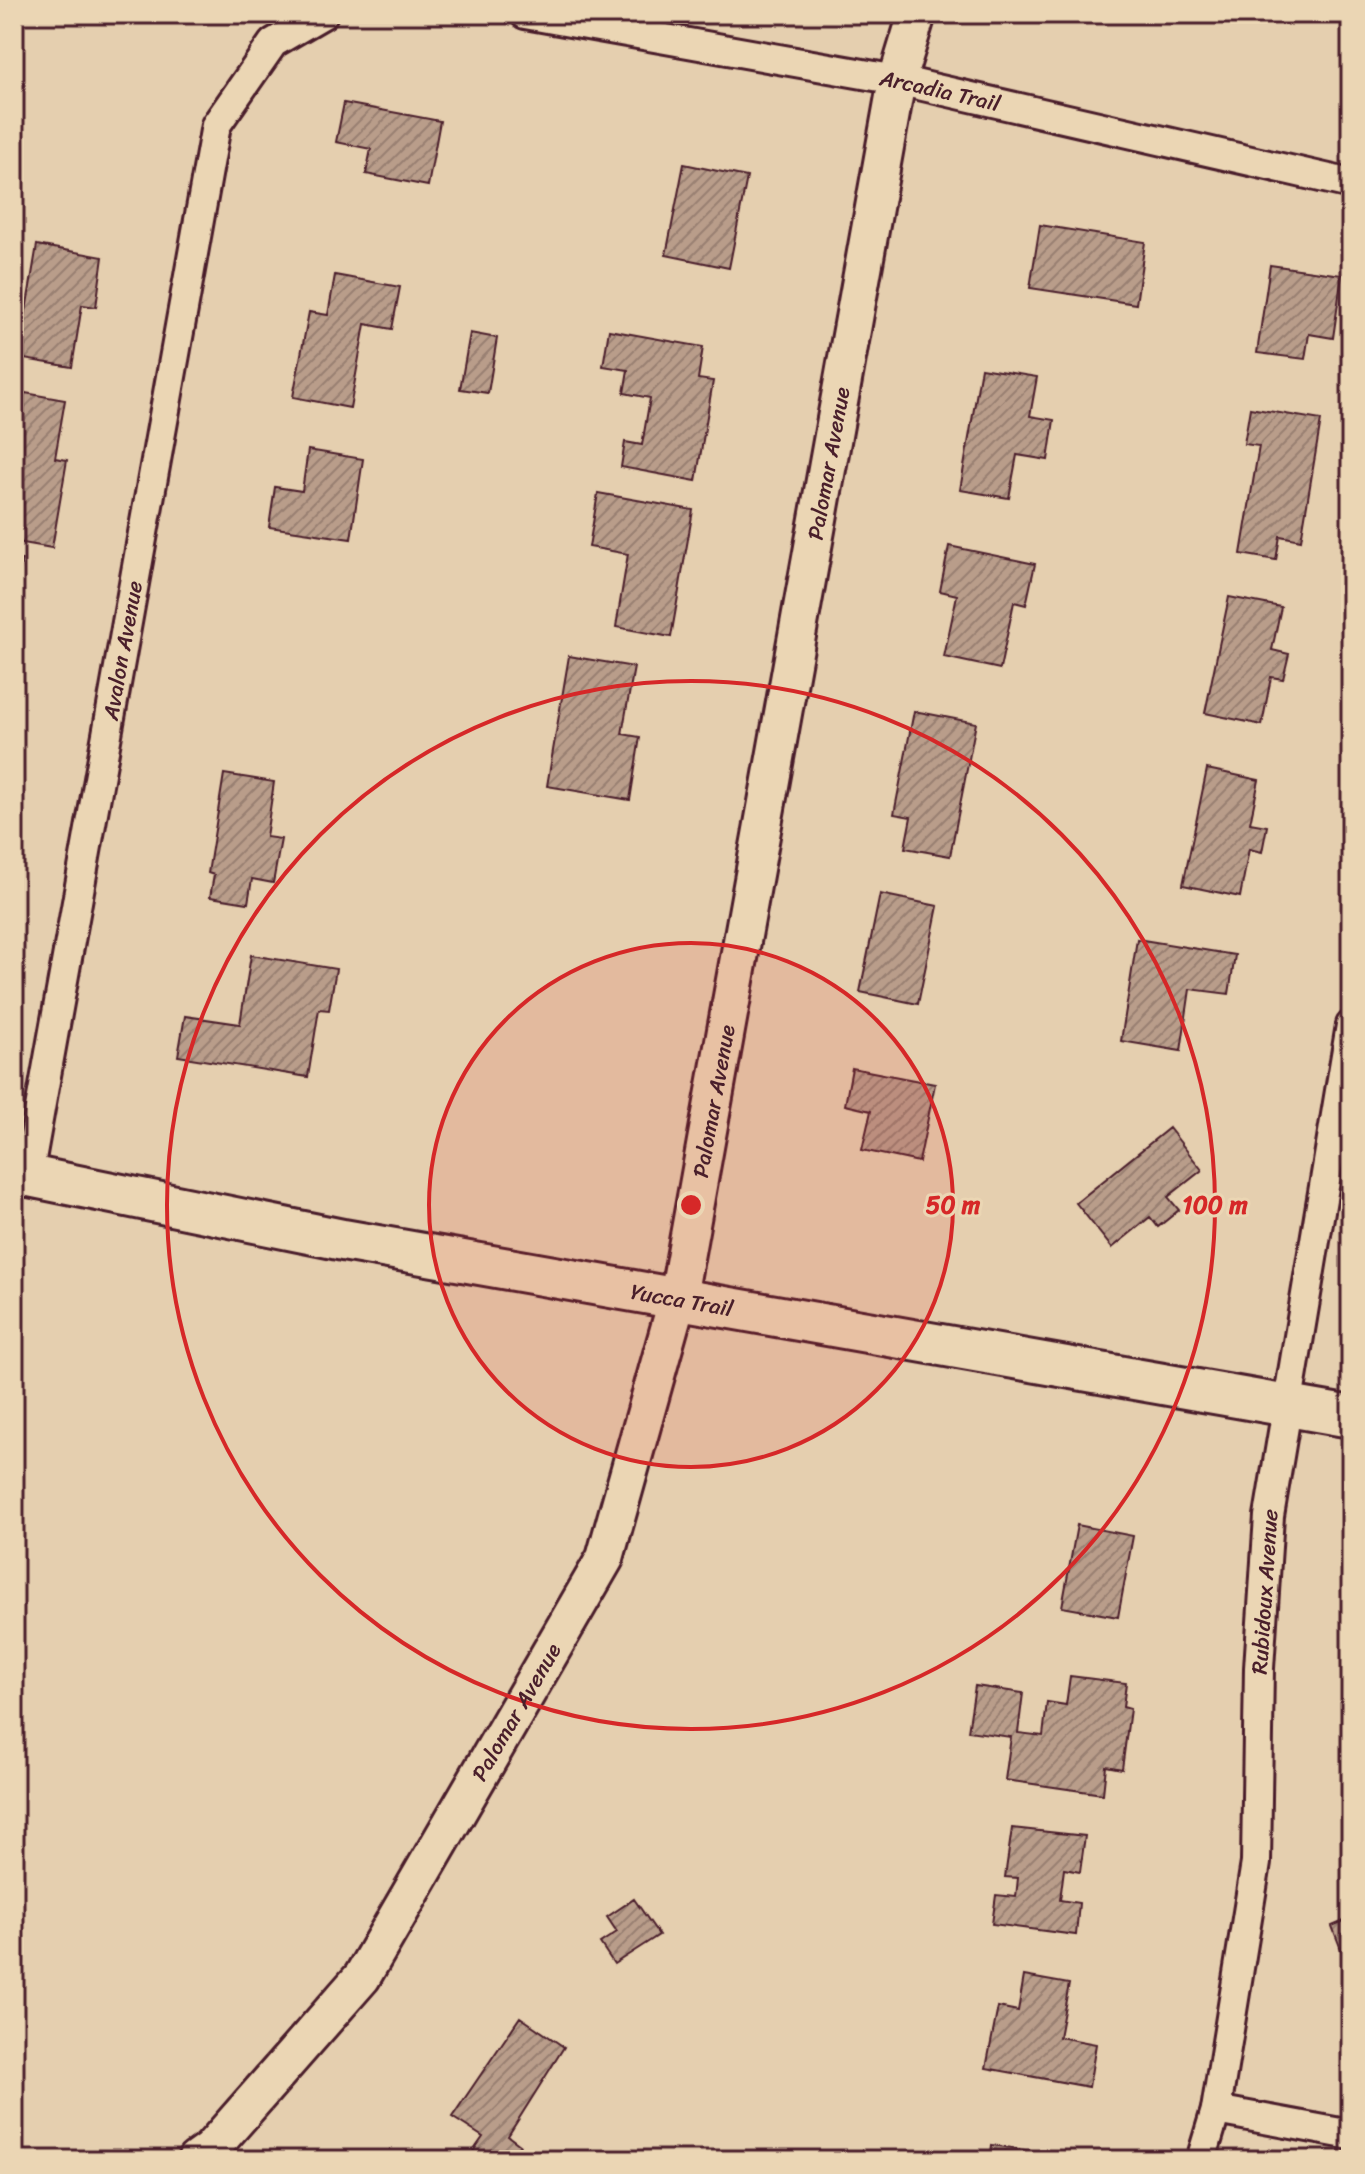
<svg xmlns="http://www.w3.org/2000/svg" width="1365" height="2174" font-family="Sriracha,sans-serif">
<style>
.building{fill:url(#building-hatch);stroke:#4a1f2b;stroke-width:2}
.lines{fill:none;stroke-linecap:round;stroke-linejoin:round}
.minor-casing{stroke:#4a1f2b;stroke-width:34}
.tertiary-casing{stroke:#4a1f2b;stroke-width:42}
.secondary-casing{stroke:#4a1f2b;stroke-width:46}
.minor{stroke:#ebd6b4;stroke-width:28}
.tertiary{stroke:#ebd6b4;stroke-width:36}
.secondary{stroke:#ebd6b4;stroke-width:40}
.ring{fill:none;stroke:#d62828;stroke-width:4}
.labels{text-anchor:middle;stroke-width:6;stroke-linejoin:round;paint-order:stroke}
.street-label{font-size:22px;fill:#4a1f2b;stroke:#ebd6b4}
.centre{fill:#d62828;stroke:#ebd6b4;stroke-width:4}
.ring-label{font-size:24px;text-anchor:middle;font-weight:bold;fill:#d62828;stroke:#ebd6b4;stroke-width:6;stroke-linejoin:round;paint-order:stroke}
</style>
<defs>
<pattern id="building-hatch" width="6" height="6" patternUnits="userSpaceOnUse" patternTransform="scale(2)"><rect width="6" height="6" fill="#b99d8a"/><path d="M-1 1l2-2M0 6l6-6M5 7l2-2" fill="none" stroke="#987f71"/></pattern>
</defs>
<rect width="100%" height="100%" fill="#e5cfaf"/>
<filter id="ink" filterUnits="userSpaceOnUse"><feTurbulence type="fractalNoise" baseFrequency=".0125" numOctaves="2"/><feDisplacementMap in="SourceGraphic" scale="16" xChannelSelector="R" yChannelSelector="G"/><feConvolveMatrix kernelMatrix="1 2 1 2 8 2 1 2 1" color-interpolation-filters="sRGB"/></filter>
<g filter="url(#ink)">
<path class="building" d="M 344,103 L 440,121 L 428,186 L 366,174 L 371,149 L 336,142 Z
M 684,164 L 747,177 L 729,268 L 666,255 Z
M 1040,225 L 1145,242 L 1136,304 L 1030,288 Z
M 37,245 L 103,257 L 96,307 L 82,305 L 72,367 L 18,358 Z
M 1270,265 L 1342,275 L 1333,338 L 1309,334 L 1305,359 L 1257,353 Z
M 335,275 L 400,287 L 392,329 L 365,324 L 350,408 L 293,397 L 309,312 L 328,315 Z
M 609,330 L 703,347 L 698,379 L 713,381 L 696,481 L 621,467 L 625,442 L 642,445 L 650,398 L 624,393 L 628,370 L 603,366 Z
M 470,333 L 497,338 L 488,393 L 460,389 Z
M 981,368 L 1037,377 L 1030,416 L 1054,420 L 1048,460 L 1017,455 L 1009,498 L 960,490 Z
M 14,391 L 65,400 L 55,458 L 67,460 L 52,548 L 17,542 L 20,519 L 14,518 Z
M 1250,408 L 1321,420 L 1301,540 L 1280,536 L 1276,560 L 1241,554 L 1259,446 L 1244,444 Z
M 308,450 L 363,459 L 351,539 L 269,527 L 275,487 L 302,491 Z
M 598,493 L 693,510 L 671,637 L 616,627 L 628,554 L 589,547 Z
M 949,546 L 1035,564 L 1026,605 L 1014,602 L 1000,669 L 944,657 L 957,595 L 940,591 Z
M 14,559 L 22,560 L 14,601 Z
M 1229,597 L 1281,607 L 1272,650 L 1289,654 L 1283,679 L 1271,677 L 1262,725 L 1205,713 Z
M 569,656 L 634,667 L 622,734 L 640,737 L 630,800 L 547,786 Z
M 914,711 L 976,723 L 950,856 L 905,848 L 911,817 L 894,814 Z
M 1207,769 L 1259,780 L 1250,823 L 1267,826 L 1262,852 L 1249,849 L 1240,897 L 1183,885 Z
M 224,774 L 274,782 L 266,837 L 281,839 L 273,883 L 252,879 L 248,903 L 210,897 L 214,875 L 208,873 Z
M 880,894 L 938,906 L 918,1004 L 860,992 Z
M 1137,939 L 1235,955 L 1229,994 L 1190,989 L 1181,1051 L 1121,1041 Z
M 251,955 L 336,969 L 329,1010 L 319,1009 L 308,1077 L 178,1056 L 185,1016 L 240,1024 Z
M 852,1068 L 935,1084 L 919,1162 L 862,1150 L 871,1111 L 845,1105 Z
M 1169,1128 L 1202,1170 L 1168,1197 L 1179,1210 L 1158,1227 L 1150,1217 L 1112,1248 L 1076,1203 Z
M 1077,1525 L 1133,1536 L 1118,1617 L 1062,1607 Z
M 1347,1625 L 1351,1625 L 1351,1725 Z
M 1070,1676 L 1126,1683 L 1123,1707 L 1130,1709 L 1122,1769 L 1106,1766 L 1103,1794 L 1005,1780 L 1011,1737 L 968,1731 L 975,1686 L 1023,1693 L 1018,1733 L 1043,1736 L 1047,1702 L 1066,1705 Z
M 1012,1828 L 1085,1836 L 1080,1872 L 1064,1869 L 1060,1900 L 1079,1903 L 1076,1935 L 992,1924 L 996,1895 L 1016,1897 L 1018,1878 L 1005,1877 Z
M 634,1899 L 659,1935 L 614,1964 L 600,1943 L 617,1932 L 607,1917 Z
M 1351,1918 L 1351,1975 L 1332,1926 Z
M 1024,1976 L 1069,1984 L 1059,2037 L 1096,2044 L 1089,2087 L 986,2068 L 998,2007 L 1018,2011 Z
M 520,2017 L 564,2047 L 508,2136 L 520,2145 L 510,2160 L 467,2160 L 483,2137 L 452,2117 Z
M 992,2145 L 1072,2157 L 1071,2160 L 990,2160 Z"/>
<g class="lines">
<g class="minor-casing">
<g id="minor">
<path id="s1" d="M 525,14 L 897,80 L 1351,184"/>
<path id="s2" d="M 28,1176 L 216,125 L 273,43 L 323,14"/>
<path d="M 1216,2110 L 1351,2135"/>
<path id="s3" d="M 1201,2160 L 1216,2110 L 1256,1863 L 1259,1668 L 1269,1516 L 1351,1025"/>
</g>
</g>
<g class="tertiary-casing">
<g id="tertiary">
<path id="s4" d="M 196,2160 L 210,2150 L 362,1977 L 605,1558 L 678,1297 L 897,80 L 917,14"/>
</g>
</g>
<g class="secondary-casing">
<g id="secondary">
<path id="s5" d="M 14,1173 L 343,1240 L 1351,1417"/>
</g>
</g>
<use href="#minor" class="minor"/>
<use href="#tertiary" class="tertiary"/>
<use href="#secondary" class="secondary"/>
</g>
</g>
<circle cx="691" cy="1205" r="262" fill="#d62828" fill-opacity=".12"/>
<g class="ring">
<circle cx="691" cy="1205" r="262"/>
<circle cx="691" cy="1205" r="524"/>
</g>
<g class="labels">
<g class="street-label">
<text dy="8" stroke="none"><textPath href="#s1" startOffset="422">Arcadia Trail</textPath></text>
<text dy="8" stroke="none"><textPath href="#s4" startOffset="1850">Palomar Avenue</textPath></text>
<text dy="8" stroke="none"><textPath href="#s2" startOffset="534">Avalon Avenue</textPath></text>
<text dy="8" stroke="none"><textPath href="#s4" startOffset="1202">Palomar Avenue</textPath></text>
<text dy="8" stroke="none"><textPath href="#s5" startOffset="680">Yucca Trail</textPath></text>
<text dy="8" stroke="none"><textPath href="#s3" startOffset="574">Rubidoux Avenue</textPath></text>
<text dy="8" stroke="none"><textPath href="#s4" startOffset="554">Palomar Avenue</textPath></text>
</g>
</g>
<circle cx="691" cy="1205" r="12" class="centre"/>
<g class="ring-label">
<text x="953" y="1213">50 m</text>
<text x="1215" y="1213">100 m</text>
</g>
<rect width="1365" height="2174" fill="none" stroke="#ebd6b4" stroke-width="48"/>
<rect x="24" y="24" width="1317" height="2126" fill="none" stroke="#4a1f2b" stroke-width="3" filter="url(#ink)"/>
</svg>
